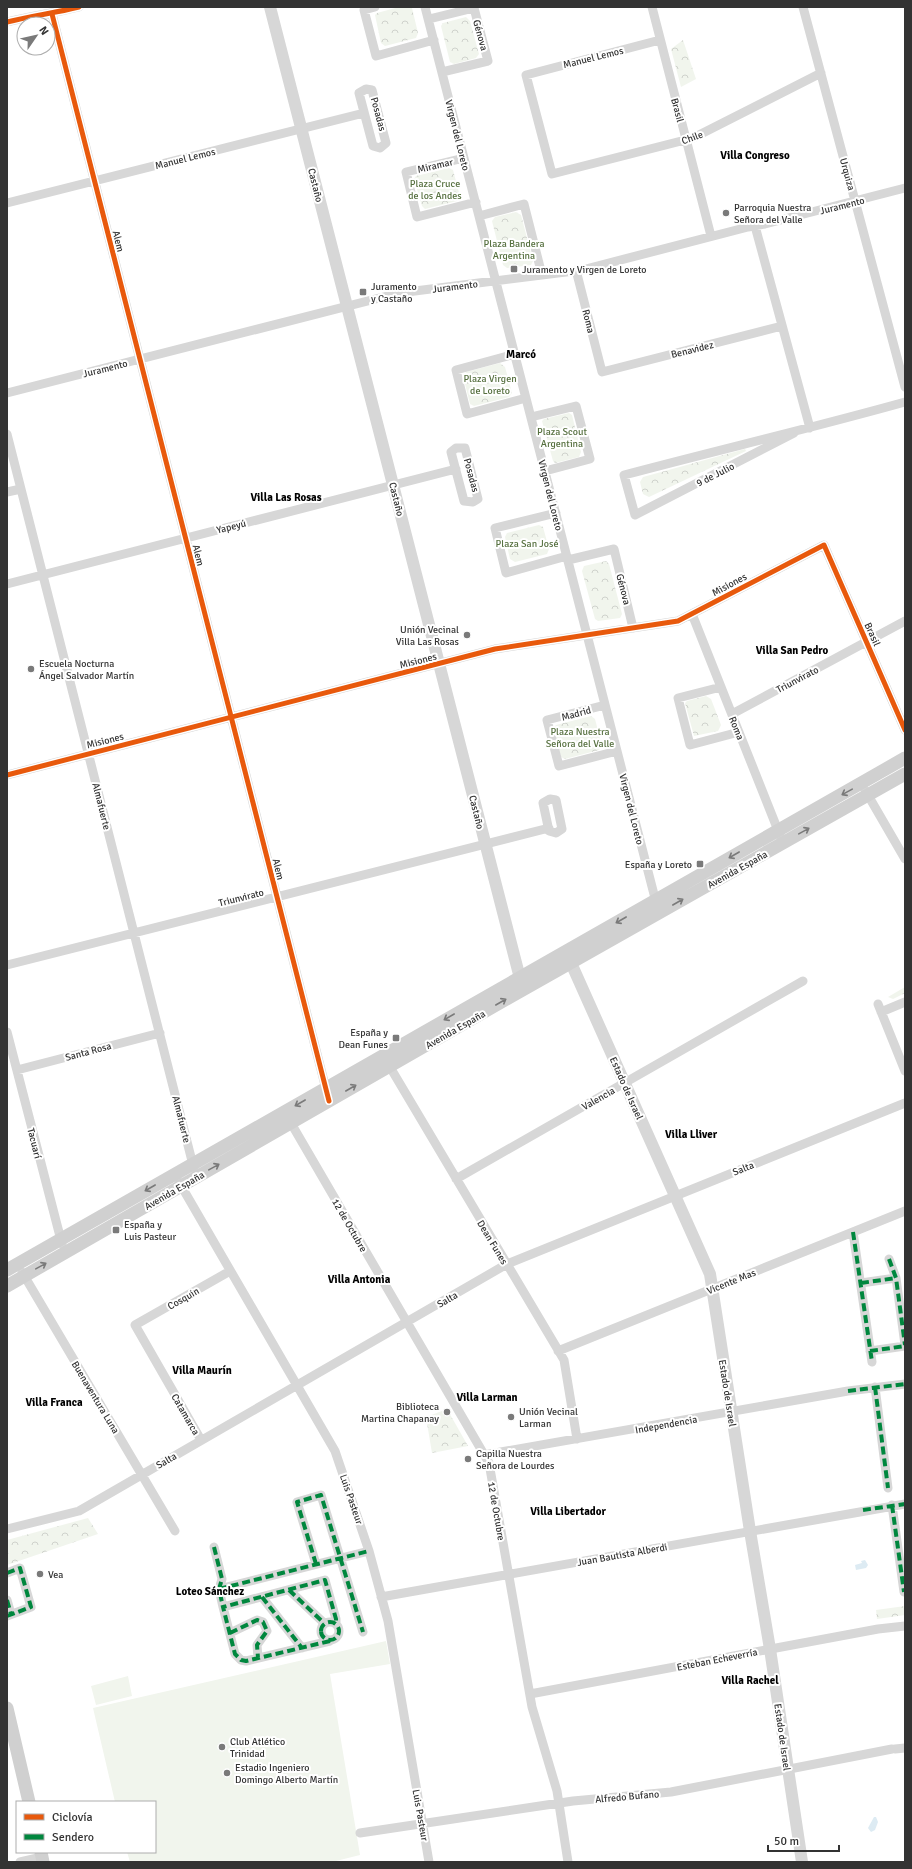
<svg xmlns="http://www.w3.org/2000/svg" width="912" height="1869" font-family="Signika,sans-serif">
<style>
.green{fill:#f1f5ed}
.park{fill:url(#park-crowns)}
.water{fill:#ddebf3}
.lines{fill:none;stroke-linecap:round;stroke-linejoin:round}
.minor{stroke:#d7d7d7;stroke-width:9}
.tertiary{stroke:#d7d7d7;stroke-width:12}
.secondary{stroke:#d0d0d0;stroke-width:13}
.quiet{stroke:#00873e;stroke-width:4;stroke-dasharray:8 4;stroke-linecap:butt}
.cycleway-casing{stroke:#fff;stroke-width:8}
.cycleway{stroke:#e8590c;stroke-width:5}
.oneway{stroke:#7a7a7a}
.poi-dot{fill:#7a7a7a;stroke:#fff;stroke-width:1.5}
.labels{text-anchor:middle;stroke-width:4;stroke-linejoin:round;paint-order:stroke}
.street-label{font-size:10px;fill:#333;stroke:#fff}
.park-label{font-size:10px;fill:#56703f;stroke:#fff}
.poi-label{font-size:10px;fill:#333;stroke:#fff;text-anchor:start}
.neighbourhood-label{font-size:11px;font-weight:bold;fill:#000;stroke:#fff}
</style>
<defs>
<pattern id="park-crowns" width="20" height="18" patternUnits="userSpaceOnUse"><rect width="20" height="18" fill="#f1f5ed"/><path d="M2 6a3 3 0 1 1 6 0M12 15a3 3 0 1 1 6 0" fill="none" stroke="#cfd2cc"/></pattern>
</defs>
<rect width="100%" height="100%" fill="#fff"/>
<path class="green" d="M 386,1641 L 390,1664 L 330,1674 L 360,1855 L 332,1862 L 130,1862 L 127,1852 L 155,1852 L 155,1802 L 115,1802 L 93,1708 Z
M 128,1676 L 132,1696 L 96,1705 L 91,1686 Z"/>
<path class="park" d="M 399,7 L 412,8 L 418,33 L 416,38 L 385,46 L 381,43 L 375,15 L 377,13 Z
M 466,17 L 470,21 L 479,54 L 476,58 L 454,64 L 450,62 L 441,26 L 443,23 Z
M 683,40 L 696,79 L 681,87 L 671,49 Z
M 449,168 L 453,170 L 460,196 L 457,201 L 425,209 L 422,206 L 414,179 L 416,176 Z
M 516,212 L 521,215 L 533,261 L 531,265 L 507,268 L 503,265 L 492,221 L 495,217 Z
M 500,363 L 505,367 L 512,393 L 509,397 L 474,406 L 470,404 L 463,376 L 466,372 Z
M 569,413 L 572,415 L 581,452 L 579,457 L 555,463 L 553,461 L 542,421 L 544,419 Z
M 745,449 L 746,451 L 649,497 L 643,494 L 640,482 L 643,477 Z
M 539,525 L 543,527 L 549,549 L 547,554 L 515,562 L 510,559 L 505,537 L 507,533 Z
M 606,561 L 609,564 L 622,614 L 620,618 L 598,621 L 595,619 L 582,571 L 584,566 Z
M 706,696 L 711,699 L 721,725 L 718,731 L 694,736 L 685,703 L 687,701 Z
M 591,716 L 595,719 L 602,746 L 599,750 L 565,759 L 561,757 L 553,729 L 556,725 Z
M 905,987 L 905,993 L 893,999 L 888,997 Z
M 447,1409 L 468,1446 L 432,1453 L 426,1417 Z
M 88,1518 L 98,1534 L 7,1565 L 7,1540 Z
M 905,1606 L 905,1615 L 877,1619 L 876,1610 Z"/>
<path class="water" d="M 865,1560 L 868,1565 L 866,1568 L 856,1570 L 855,1565 L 862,1563 L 861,1561 Z
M 874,1817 L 876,1817 L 878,1822 L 875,1830 L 871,1832 L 868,1828 Z"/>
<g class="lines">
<path class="minor" d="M 375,7 L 364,10 L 376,56 L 434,40
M 425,7 L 657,906
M 652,7 L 711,236
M 803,7 L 905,387
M 52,14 L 327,1093
M 429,19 L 474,8 L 488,61 L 442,72
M 7,22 C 31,16 55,13 79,7
M 660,40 L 526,75 L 552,174 L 693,138 L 821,73
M 366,89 L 372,90 L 386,143 L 380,148 L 373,146 L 359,93 Z
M 464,158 L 406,172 L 417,217 L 476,202
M 7,203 L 364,113
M 479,216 L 524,204 L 542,275
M 755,226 L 810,428
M 576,270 L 602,372 L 782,326
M 515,354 L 456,370 L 467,414 L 526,398
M 7,393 L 399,293 L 582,270 L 748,227 L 765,224 L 905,188
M 531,417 L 576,406 L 590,459 L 545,471
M 794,433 L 635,515 L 624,475 C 718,450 812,428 905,402
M 7,434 L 194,1169
M 456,448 L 465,448 L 478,499 L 473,502 L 464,501 L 451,452 Z
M 7,492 L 21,489
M 556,513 L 495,528 L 506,573 L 567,556
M 568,560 L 614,549 L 633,628
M 7,584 L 456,469
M 692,614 L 783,843
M 721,687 L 678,698 L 690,745 L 739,732
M 605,705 L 547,720 L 559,766 L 617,751
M 732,714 L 905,621
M 7,775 L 495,649 L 678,621 L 824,545 L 905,730
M 865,790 L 905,859
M 550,799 L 556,800 L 562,829 L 556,833 L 549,831 L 543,803 Z
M 7,965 L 549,828
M 878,1004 L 905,1071
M 881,1012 L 905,1002
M 7,1032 L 62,1244
M 387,1062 L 564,1360 L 577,1439
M 17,1070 L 160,1033
M 288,1118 L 489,1463 L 532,1707 L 557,1791 L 568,1862
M 456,1179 L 803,981
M 179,1182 L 335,1451 L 369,1551 L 388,1621 L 429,1862
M 853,1232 L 872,1362
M 889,1259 L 896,1278 L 905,1345
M 22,1272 L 175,1531
M 861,1283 L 896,1278
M 558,1351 L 905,1211
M 870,1351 L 905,1346
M 875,1387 L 888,1488
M 201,1440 L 135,1325 L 230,1271
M 484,1455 L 848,1391 L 905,1384
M 892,1505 L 904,1592
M 7,1529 L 79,1511 L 507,1264 L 905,1103
M 214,1547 L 222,1579 L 219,1589 L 223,1607
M 316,1564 L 297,1502 L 321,1495 L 363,1632
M 7,1573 L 20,1568 L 31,1607 L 7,1616
M 219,1589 L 369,1551
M 289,1590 L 324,1623
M 262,1597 L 302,1648
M 381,1597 L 905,1504
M 7,1600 L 11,1614
M321 1631a9 9 0 1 1 18 0a9 9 0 1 1-18 0Z
M 230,1633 L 257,1620 L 263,1622 L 267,1631 L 257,1645 L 258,1658
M 330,1641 L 246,1661 L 241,1660 L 235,1654 L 223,1607 L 325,1580 L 336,1619 L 336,1624
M 530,1694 L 878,1629 L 905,1626
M 895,1749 L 905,1748
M 360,1833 L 573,1801 L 671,1792 L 892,1749
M 20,1862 L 42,1857"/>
<path class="tertiary" d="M 270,7 L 522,986
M 567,954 L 710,1274 L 750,1531 L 770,1649 L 802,1862"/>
<path class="secondary" d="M 7,1270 L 905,758
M 7,1286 L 510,997 L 905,774
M 7,1708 L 29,1802
M 41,1852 L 43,1862"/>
<path class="quiet" d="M 853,1232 L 872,1362
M 889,1259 L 896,1278 L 905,1345
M 861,1283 L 896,1278
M 870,1351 L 905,1346
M 875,1387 L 888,1488
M 848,1391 L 905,1384
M 892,1505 L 904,1592
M 863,1510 L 905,1504
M 214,1547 L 222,1579 L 219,1589 L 223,1607
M 316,1564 L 297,1502 L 321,1495 L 363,1632
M 7,1573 L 20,1568 L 31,1607 L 7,1616
M 219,1589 L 369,1551
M 289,1590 L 324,1623
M 262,1597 L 302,1648
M 7,1600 L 11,1614
M321 1631a9 9 0 1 1 18 0a9 9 0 1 1-18 0Z
M 230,1633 L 257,1620 L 263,1622 L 267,1631 L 257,1645 L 258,1658
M 330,1641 L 246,1661 L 241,1660 L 235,1654 L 223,1607 L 325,1580 L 336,1619 L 336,1624"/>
<g class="cycleway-casing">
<path id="cycleway" d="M 52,14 L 329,1101
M 7,22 C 31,16 55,13 79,7
M 7,775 L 495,649 L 678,621 L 824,545 L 905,730"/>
</g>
<use href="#cycleway" class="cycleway"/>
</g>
<defs><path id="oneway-shaft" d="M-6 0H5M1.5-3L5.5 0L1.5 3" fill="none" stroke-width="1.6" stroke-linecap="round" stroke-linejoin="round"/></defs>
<g class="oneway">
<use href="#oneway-shaft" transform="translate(847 792) rotate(151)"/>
<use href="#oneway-shaft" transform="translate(804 831) rotate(-29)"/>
<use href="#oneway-shaft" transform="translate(734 855) rotate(150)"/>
<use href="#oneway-shaft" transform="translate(678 902) rotate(-30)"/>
<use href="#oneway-shaft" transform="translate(621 920) rotate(150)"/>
<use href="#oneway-shaft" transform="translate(501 1002) rotate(-30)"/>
<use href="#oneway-shaft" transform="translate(449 1017) rotate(150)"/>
<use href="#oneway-shaft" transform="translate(351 1088) rotate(-30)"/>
<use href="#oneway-shaft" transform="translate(300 1103) rotate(150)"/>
<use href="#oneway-shaft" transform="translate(214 1167) rotate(-29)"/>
<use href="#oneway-shaft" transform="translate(150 1188) rotate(150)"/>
<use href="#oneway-shaft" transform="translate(41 1266) rotate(-29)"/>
</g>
<g class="poi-dot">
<circle cx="726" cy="213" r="4"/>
<rect x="510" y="265" width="8" height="8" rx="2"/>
<rect x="359" y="288" width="8" height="8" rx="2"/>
<circle cx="467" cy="635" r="4"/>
<circle cx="31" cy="669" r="4"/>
<rect x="696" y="860" width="8" height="8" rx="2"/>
<rect x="392" y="1034" width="8" height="8" rx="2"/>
<rect x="112" y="1226" width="8" height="8" rx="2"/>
<circle cx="447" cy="1412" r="4"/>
<circle cx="511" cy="1417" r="4"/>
<circle cx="468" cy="1459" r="4"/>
<circle cx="40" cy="1574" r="4"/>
<circle cx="222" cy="1747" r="4"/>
<circle cx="227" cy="1773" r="4"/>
</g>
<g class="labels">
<g class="street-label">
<text transform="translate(481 35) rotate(75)" y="4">Génova</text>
<text transform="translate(593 57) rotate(-14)" y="4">Manuel Lemos</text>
<text transform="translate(678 110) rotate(75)" y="4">Brasil</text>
<text transform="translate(379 114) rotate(75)" y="4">Posadas</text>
<text transform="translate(458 135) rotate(76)" y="4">Virgen del Loreto</text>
<text transform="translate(692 137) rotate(-20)" y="4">Chile</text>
<text transform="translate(185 158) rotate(-14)" y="4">Manuel Lemos</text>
<text transform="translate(435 165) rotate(-13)" y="4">Miramar</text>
<text transform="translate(848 174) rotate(75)" y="4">Urquiza</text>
<text transform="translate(316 185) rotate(76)" y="4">Castaño</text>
<text transform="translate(842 205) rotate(-14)" y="4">Juramento</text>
<text transform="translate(119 241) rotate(76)" y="4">Alem</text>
<text transform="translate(455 286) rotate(-7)" y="4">Juramento</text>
<text transform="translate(589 321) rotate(76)" y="4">Roma</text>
<text transform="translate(692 349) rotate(-14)" y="4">Benavidez</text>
<text transform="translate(105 368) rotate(-14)" y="4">Juramento</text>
<text transform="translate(715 474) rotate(-27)" y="4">9 de Julio</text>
<text transform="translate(472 475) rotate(75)" y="4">Posadas</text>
<text transform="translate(551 495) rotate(76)" y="4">Virgen del Loreto</text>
<text transform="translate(397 499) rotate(76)" y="4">Castaño</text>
<text transform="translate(231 526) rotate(-14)" y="4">Yapeyú</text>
<text transform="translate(199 555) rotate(76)" y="4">Alem</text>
<text transform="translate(729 584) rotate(-28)" y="4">Misiones</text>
<text transform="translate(624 589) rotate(76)" y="4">Génova</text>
<text transform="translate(873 634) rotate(66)" y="4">Brasil</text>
<text transform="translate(418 660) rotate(-14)" y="4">Misiones</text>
<text transform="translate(797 679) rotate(-28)" y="4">Triunvirato</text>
<text transform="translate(576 713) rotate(-15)" y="4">Madrid</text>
<text transform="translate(737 728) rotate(68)" y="4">Roma</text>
<text transform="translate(105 740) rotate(-14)" y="4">Misiones</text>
<text transform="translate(102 806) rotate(76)" y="4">Almafuerte</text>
<text transform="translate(632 809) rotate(76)" y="4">Virgen del Loreto</text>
<text transform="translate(477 812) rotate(76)" y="4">Castaño</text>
<text transform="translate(279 869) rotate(76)" y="4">Alem</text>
<text transform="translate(737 869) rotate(-29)" y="4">Avenida España</text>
<text transform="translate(241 897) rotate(-14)" y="4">Triunvirato</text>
<text transform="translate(455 1029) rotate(-30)" y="4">Avenida España</text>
<text transform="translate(88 1051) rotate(-15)" y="4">Santa Rosa</text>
<text transform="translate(627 1088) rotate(66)" y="4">Estado de Israel</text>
<text transform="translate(598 1098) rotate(-30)" y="4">Valencia</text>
<text transform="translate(182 1119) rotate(76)" y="4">Almafuerte</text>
<text transform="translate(35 1143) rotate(76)" y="4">Tacuarí</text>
<text transform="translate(743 1168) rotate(-22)" y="4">Salta</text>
<text transform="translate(174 1190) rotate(-30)" y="4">Avenida España</text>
<text transform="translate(350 1225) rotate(60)" y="4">12 de Octubre</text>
<text transform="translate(493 1242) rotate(59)" y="4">Dean Funes</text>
<text transform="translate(731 1281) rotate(-22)" y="4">Vicente Mas</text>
<text transform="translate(183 1298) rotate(-30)" y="4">Cosquin</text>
<text transform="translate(447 1299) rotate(-30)" y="4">Salta</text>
<text transform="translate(728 1393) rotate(81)" y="4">Estado de Israel</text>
<text transform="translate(96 1397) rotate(59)" y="4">Buenaventura Luna</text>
<text transform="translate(186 1414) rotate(60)" y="4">Catamarca</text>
<text transform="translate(666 1424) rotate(-10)" y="4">Independencia</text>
<text transform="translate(166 1460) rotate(-30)" y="4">Salta</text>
<text transform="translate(352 1499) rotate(71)" y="4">Luis Pasteur</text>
<text transform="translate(497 1511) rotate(80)" y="4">12 de Octubre</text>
<text transform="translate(622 1554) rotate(-10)" y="4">Juan Bautista Alberdi</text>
<text transform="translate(717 1659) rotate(-11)" y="4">Esteban Echeverría</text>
<text transform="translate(783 1737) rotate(82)" y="4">Estado de Israel</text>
<text transform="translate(627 1796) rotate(-5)" y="4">Alfredo Bufano</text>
<text transform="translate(421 1815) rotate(80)" y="4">Luis Pasteur</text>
</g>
<g class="park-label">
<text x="435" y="187">Plaza Cruce<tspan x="435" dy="12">de los Andes</tspan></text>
<text x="514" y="247">Plaza Bandera<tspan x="514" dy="12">Argentina</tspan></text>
<text x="490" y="382">Plaza Virgen<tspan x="490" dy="12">de Loreto</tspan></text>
<text x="562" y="435">Plaza Scout<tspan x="562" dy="12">Argentina</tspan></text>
<text x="527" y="547">Plaza San José</text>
<text x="580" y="735">Plaza Nuestra<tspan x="580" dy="12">Señora del Valle</tspan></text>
</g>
<g class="poi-label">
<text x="734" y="211">Parroquia Nuestra<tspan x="734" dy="12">Señora del Valle</tspan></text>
<text x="522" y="273">Juramento y Virgen de Loreto</text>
<text x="371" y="290">Juramento<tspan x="371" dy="12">y Castaño</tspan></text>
<text x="459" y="633" text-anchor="end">Unión Vecinal<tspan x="459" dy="12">Villa Las Rosas</tspan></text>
<text x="39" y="667">Escuela Nocturna<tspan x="39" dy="12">Ángel Salvador Martín</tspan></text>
<text x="692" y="868" text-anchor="end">España y Loreto</text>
<text x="388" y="1036" text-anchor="end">España y<tspan x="388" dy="12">Dean Funes</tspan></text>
<text x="124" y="1228">España y<tspan x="124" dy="12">Luis Pasteur</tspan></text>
<text x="439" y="1410" text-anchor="end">Biblioteca<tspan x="439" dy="12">Martina Chapanay</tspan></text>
<text x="519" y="1415">Unión Vecinal<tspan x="519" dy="12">Larman</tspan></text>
<text x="476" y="1457">Capilla Nuestra<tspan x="476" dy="12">Señora de Lourdes</tspan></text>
<text x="48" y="1578">Vea</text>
<text x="230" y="1745">Club Atlético<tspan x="230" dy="12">Trinidad</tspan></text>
<text x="235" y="1771">Estadio Ingeniero<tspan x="235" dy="12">Domingo Alberto Martín</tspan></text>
</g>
<g class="neighbourhood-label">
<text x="755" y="159">Villa Congreso</text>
<text x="521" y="358">Marcó</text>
<text x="286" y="501">Villa Las Rosas</text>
<text x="792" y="654">Villa San Pedro</text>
<text x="691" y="1138">Villa Lliver</text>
<text x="359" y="1283">Villa Antonia</text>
<text x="202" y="1374">Villa Maurín</text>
<text x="487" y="1401">Villa Larman</text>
<text x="54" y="1406">Villa Franca</text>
<text x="568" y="1515">Villa Libertador</text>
<text x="210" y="1595">Loteo Sánchez</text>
<text x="750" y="1684">Villa Rachel</text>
</g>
</g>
<rect width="912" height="1869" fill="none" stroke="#333333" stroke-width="16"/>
<rect x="16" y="1801" width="140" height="52" fill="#ffffff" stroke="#adadad"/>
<rect x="24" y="1814" width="20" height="6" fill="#e8590c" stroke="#adadad"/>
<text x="52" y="1821" font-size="12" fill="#333333">Ciclovía</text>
<rect x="24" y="1834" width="20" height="6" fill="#00873e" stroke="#adadad"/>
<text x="52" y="1841" font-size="12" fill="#333333">Sendero</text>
<g transform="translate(36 36) rotate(56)"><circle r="19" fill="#ffffff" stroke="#adadad"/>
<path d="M0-3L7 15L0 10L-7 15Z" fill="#7a7a7a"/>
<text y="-6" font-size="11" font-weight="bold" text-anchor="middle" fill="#333333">N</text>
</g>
<path d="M768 1845v6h71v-6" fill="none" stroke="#333333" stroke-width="2"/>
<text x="774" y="1845" font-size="12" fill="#333333" stroke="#ffffff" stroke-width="3" paint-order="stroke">50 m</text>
</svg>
